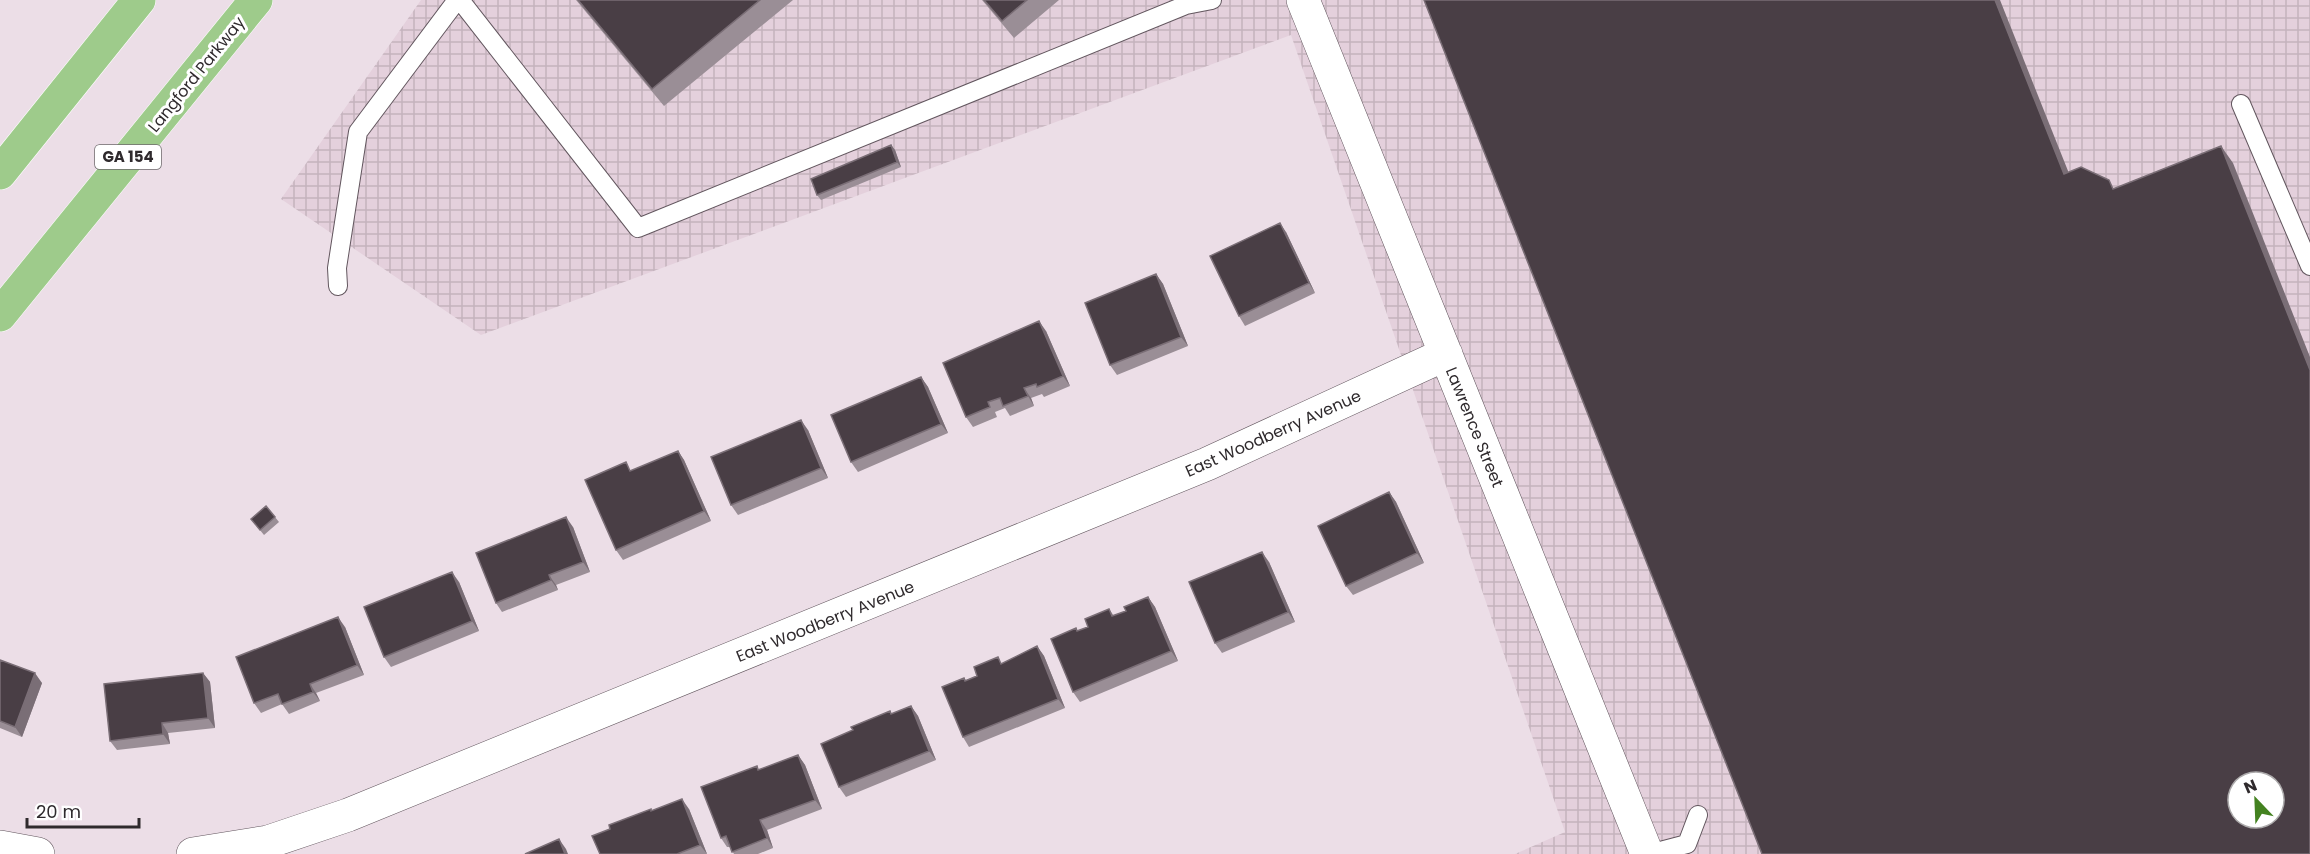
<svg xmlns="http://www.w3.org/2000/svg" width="2310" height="854" font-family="Poppins,sans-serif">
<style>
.industrial{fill:url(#industrial-grid);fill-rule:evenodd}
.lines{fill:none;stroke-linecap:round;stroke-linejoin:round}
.lane-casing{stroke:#62565e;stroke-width:20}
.street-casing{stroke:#62565e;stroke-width:34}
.highway-casing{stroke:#fff;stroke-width:34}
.lane{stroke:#fff;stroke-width:18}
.street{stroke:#fff;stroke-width:33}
.highway{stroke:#9ecb8b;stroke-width:33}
.wall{fill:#9a8e96}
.shaded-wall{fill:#7a6e76}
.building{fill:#493e45;stroke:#7a6e76;stroke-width:1.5;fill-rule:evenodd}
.labels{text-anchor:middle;stroke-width:6;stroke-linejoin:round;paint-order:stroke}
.shield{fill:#fff;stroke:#6d6a6c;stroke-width:1.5}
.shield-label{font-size:15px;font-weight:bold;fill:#2f2a2d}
.street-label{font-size:16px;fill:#2f2a2d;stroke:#fff}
</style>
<defs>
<pattern id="industrial-grid" width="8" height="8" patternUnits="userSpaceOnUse" patternTransform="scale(1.5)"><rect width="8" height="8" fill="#e4d0dc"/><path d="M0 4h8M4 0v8" fill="none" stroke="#c4b3bd"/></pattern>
</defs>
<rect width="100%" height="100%" fill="#ecdee7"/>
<path class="industrial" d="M 421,0 L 2310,0 L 2310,854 L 1515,854 L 1565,832 L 1291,35 L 481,335 L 281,199 ZM 2238,782 L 2274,782 L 2274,818 L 2238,818 Z"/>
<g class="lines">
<g class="lane-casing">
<path id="lane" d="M 460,0 L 638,228 L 1186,5 L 1184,0
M 1186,5 L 1212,0
M 2241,104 L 2310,266
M 338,286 L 337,268 L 358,132 L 457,0
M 1649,854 L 1687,844 L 1698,815"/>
</g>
<g class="street-casing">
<path id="street" d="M 1303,0 L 1647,854
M 0,847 L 38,854
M 193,854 L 268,842 L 348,815 L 1207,464 L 1446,354"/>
</g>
<g class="highway-casing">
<path id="highway" d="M 0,173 L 139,0
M 0,315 L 256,0"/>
</g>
<use href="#lane" class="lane"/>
<use href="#street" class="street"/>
<use href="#highway" class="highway"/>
</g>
<path class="wall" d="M 576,0 L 793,0 L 664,106 Z
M 982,0 L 1059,0 L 1014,38 Z
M 891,145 L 895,150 L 901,167 L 821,200 L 817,195 Z
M 1286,232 L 1315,293 L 1245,326 L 1239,316 Z
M 1156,274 L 1163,284 L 1188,346 L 1117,375 L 1110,365 Z
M 1046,331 L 1070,386 L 1044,397 L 1042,394 L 1031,398 L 1034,406 L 1010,416 L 1005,408 L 995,412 L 997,417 L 973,427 L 966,417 Z
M 921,377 L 928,387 L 948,433 L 858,472 L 851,462 Z
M 808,430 L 828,478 L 738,515 L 731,505 Z
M 678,451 L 684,460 L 711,521 L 623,560 L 616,550 L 632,471 Z
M 1389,492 L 1396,502 L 1424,563 L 1353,595 L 1346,586 Z
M 275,517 L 279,522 L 264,535 L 251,519 Z
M 573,527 L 590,572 L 556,585 L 558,590 L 502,612 L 496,603 Z
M 1269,562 L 1295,622 L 1222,653 L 1215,643 Z
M 459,582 L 479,631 L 391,667 L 384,657 Z
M 1148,597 L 1155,607 L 1178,661 L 1080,702 L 1073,692 L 1076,628 L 1077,631 L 1088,627 L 1109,609 L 1114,616 L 1126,611 Z
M 345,627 L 364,675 L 316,693 L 320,701 L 289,714 L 282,704 L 261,713 L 254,703 Z
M 1037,646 L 1044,656 L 1065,708 L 969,747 L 963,737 L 964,678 L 966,680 L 977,676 Z
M 0,660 L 42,683 L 22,737 L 0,728 Z
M 203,673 L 210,682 L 215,728 L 168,733 L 170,744 L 117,750 L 110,741 Z
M 911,706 L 918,716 L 936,760 L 846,797 L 839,787 L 853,730 L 890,711 L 892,714 Z
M 798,755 L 805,765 L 822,809 L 767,830 L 773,848 L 758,854 L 734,854 L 730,847 L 727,847 L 721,838 L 757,766 L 759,770 Z
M 651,809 L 652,811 L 689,809 L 707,854 L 600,854 L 610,829 Z"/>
<path class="shaded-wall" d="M 1995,0 L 2000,0 L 2076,191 L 2064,174 Z
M 891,145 L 895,150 L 901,167 L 897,162 Z
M 2221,146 L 2233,163 L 2310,357 L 2310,370 Z
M 1280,223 L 1286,232 L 1315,293 L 1309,283 Z
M 1156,274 L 1163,284 L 1188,346 L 1181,337 Z
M 1039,321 L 1046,331 L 1070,386 L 1063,376 Z
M 921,377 L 928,387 L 948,433 L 941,424 Z
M 1024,388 L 1031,398 L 1034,406 L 1028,396 Z
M 801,420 L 808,430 L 828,478 L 821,468 Z
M 678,451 L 684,460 L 711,521 L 704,511 Z
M 1389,492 L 1396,502 L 1424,563 L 1417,553 Z
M 566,517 L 573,527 L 590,572 L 583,562 Z
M 1262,552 L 1269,562 L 1295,622 L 1288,612 Z
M 452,572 L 459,582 L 479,631 L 472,621 Z
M 549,575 L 556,585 L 558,590 L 551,580 Z
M 1148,597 L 1155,607 L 1178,661 L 1171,651 Z
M 338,617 L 345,627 L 364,675 L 357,665 Z
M 1037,646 L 1044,656 L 1065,708 L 1058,699 Z
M 35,673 L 42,683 L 22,737 L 15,727 Z
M 203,673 L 210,682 L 215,728 L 208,718 Z
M 310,684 L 316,693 L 320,701 L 313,692 Z
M 911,706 L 918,716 L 936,760 L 929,751 Z
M 162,723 L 168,733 L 170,744 L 163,734 Z
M 798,755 L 805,765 L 822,809 L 815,800 Z
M 682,799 L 689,809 L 707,854 L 700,845 Z
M 760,820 L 767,830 L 773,848 L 767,838 Z
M 559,839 L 566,849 L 568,854 L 565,854 Z"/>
<path class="building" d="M 578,0 L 760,0 L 652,89 Z
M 984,0 L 1027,0 L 1002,21 Z
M 1424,0 L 1995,0 L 2064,174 L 2081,167 L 2109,180 L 2113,189 L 2221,146 L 2310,370 L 2310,854 L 1762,854 ZM 2238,782 L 2274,782 L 2274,818 L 2238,818 Z
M 891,145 L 897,162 L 817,195 L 811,179 Z
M 1280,223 L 1309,283 L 1239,316 L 1210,256 Z
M 1156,274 L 1181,337 L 1110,365 L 1085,303 Z
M 1039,321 L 1063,376 L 1037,387 L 1036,384 L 1024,388 L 1028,396 L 1003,406 L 1000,398 L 988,402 L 990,407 L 966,417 L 943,363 Z
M 921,377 L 941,424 L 851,462 L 831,415 Z
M 801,420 L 821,468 L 731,505 L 711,457 Z
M 678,451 L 704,511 L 616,550 L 585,480 L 626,462 L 630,471 Z
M 1389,492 L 1417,553 L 1346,586 L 1318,526 Z
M 266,506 L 275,517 L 260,530 L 251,519 Z
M 566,517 L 583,562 L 549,575 L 551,580 L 496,603 L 476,553 Z
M 1262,552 L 1288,612 L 1215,643 L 1189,582 Z
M 452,572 L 472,621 L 384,657 L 364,607 Z
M 1148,597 L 1171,651 L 1073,692 L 1051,639 L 1076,628 L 1077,631 L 1088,627 L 1085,619 L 1109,609 L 1112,616 L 1126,611 L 1124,607 Z
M 338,617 L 357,665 L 310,684 L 313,692 L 282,704 L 278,694 L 254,703 L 236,657 Z
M 1037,646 L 1058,699 L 963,737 L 942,687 L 964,678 L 965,681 L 977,676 L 974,667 L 998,657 L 1001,664 Z
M 0,660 L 35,673 L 15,727 L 0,721 Z
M 203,673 L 208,718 L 162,723 L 163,734 L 110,741 L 104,684 Z
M 911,706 L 929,751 L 839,787 L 821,744 L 853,730 L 851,727 L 890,711 L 891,714 Z
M 798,755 L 815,800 L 760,820 L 767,838 L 732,852 L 726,836 L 721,838 L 701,787 L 757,766 L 758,770 Z
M 682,799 L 700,845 L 677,854 L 600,854 L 592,836 L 610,829 L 609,825 L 651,809 L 651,811 Z
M 559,839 L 565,854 L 525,854 Z"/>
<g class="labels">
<rect class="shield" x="95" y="145" width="66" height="24" rx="4.5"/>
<g class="shield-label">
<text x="128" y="162">GA 154</text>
</g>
<g class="street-label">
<text transform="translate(196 74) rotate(-51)" y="6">Langford Parkway</text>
<text transform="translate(1475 427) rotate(68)" y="6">Lawrence Street</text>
<text transform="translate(1273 433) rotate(-24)" y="6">East Woodberry Avenue</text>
<text transform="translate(825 621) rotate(-22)" y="6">East Woodberry Avenue</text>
</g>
</g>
<g transform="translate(2256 800) rotate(337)"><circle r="28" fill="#ffffff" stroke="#acaaab" stroke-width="1.5"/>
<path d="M0-4.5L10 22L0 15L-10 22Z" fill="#438220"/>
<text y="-9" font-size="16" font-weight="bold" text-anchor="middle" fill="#2f2a2d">N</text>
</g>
<path d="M27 818v9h112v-9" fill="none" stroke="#2f2a2d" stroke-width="3"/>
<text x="36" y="818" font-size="18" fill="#2f2a2d" stroke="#ffffff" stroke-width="4.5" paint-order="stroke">20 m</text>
</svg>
